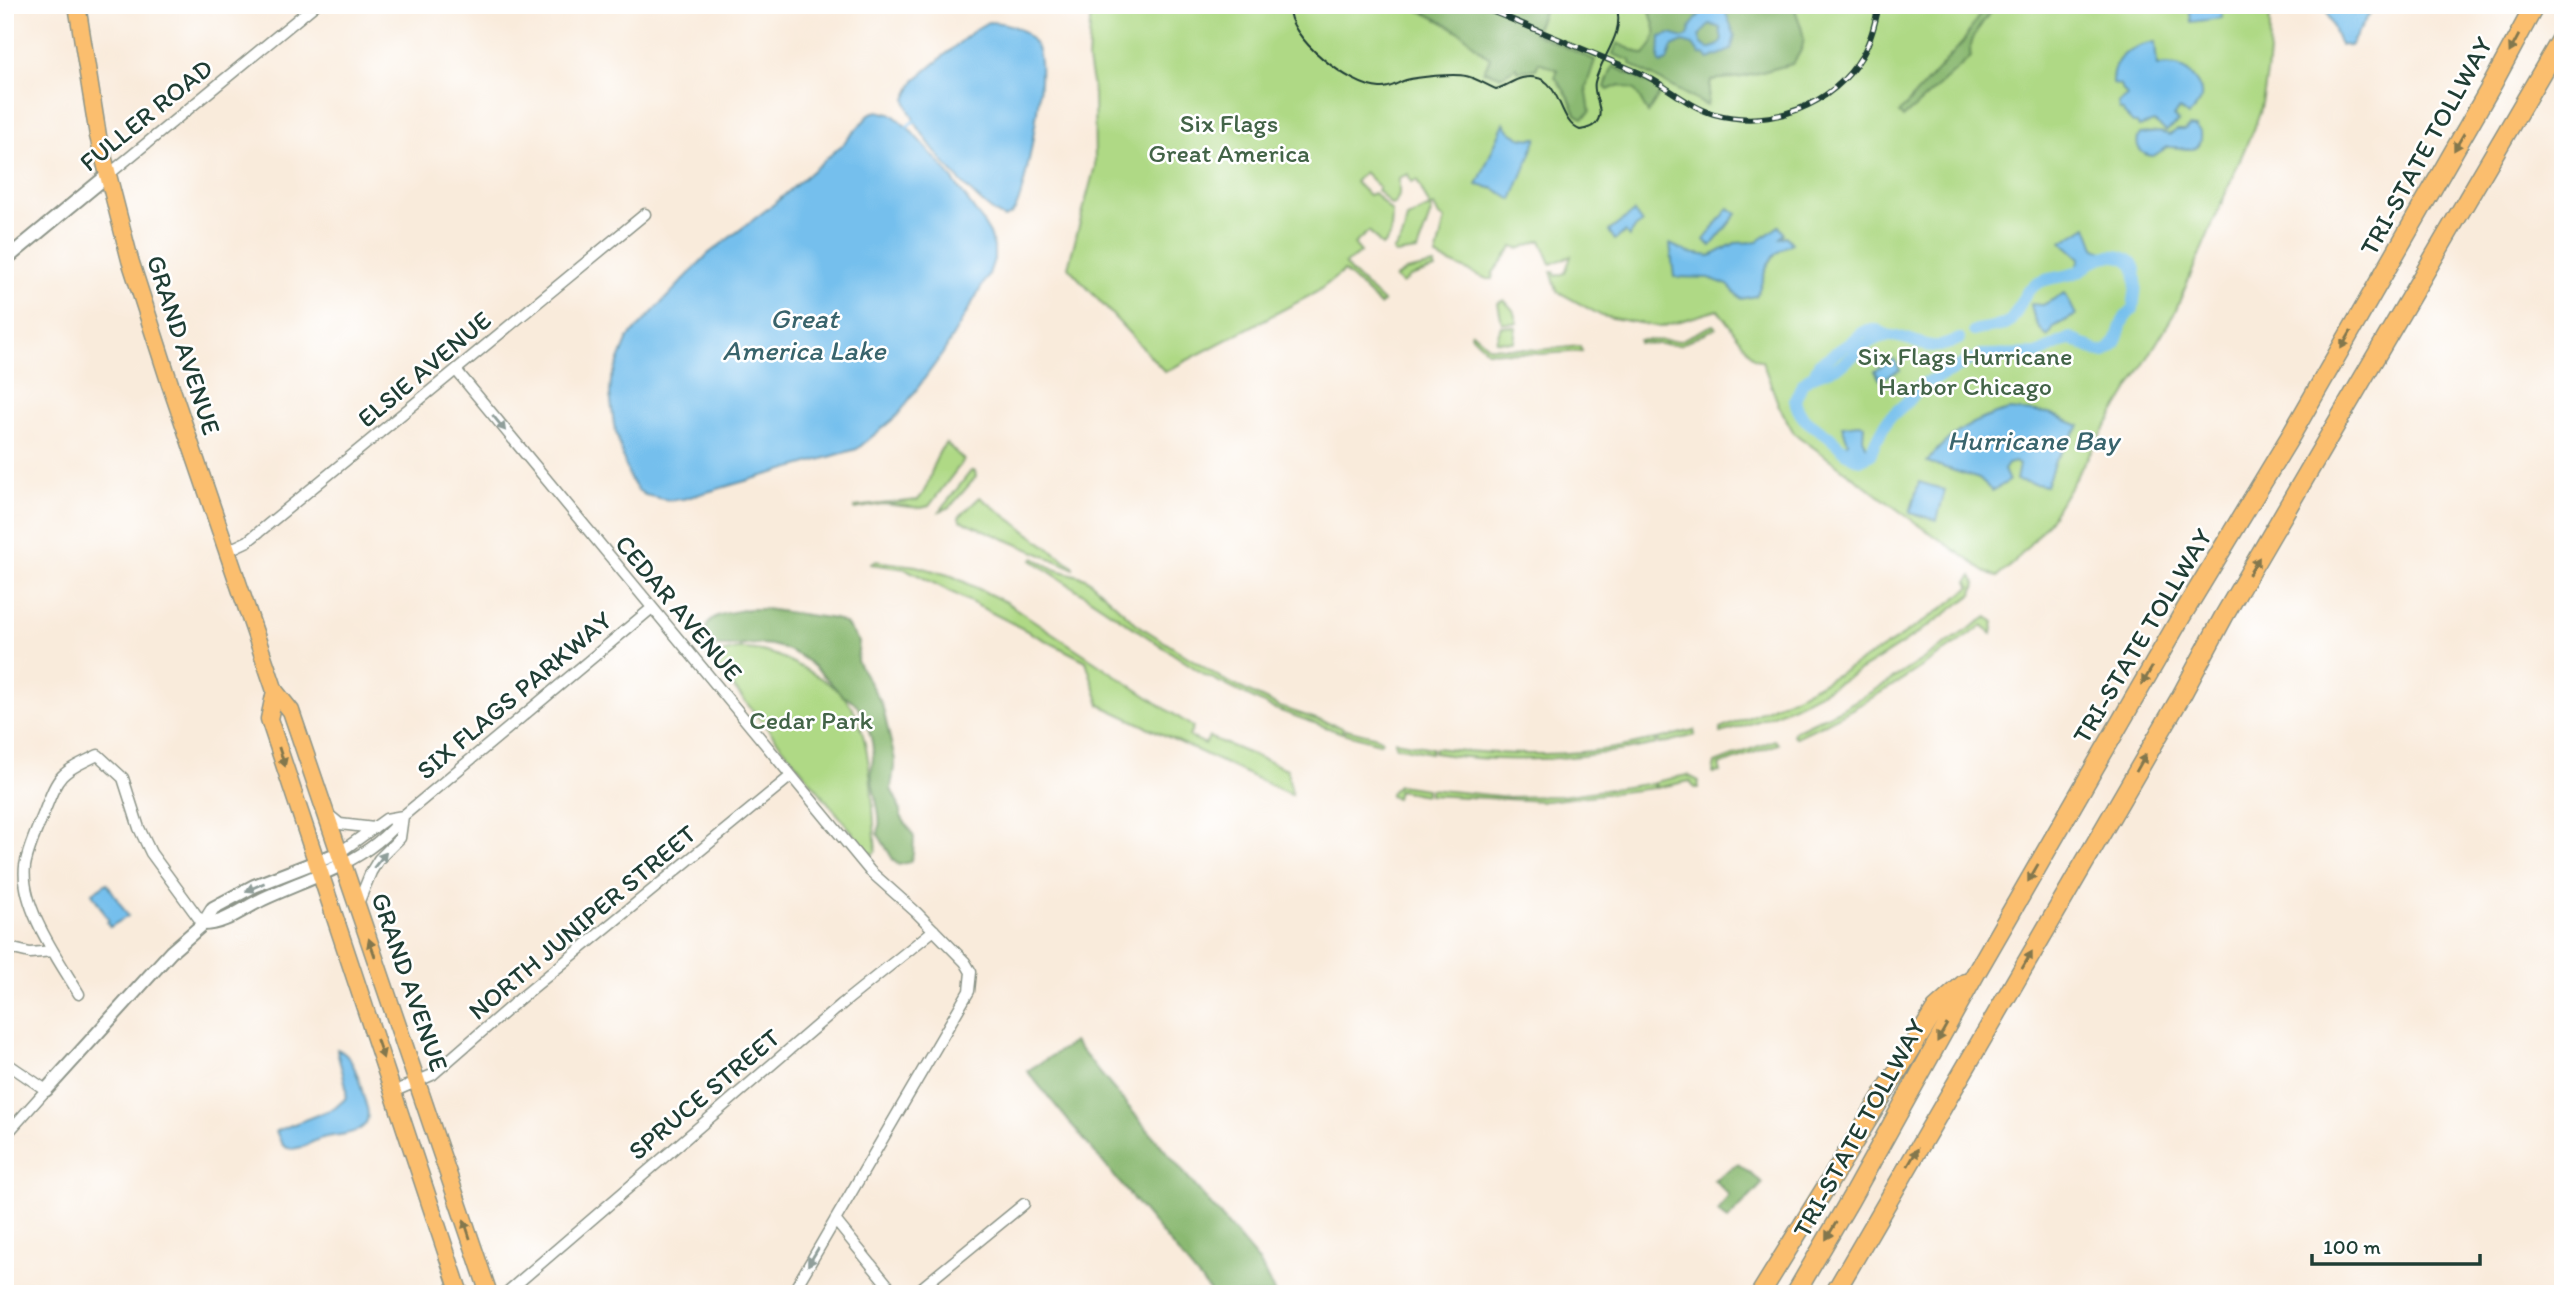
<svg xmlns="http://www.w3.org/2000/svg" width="2568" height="1299" font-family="Itim,sans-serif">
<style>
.green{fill:#afd985;stroke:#678b5c;stroke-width:2}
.forest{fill:#8bb972;stroke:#557b53;stroke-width:2}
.water{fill:#74bfed;stroke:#4a7e90;stroke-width:2;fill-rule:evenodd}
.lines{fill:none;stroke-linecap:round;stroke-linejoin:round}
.stream{stroke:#74bfed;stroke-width:3.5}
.canal{stroke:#74bfed;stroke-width:12}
.minor-casing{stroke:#8c9488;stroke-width:13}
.tertiary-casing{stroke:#8c9488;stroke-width:16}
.primary-casing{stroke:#8c9488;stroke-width:19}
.motorway-casing{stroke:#8c9488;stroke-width:21}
.minor{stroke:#fff;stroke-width:10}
.tertiary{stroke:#fff;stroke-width:12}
.primary{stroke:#fbbe6e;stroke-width:16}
.motorway{stroke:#fbbe6e;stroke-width:18}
.tram{stroke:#1f3d34;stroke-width:2}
.rail-casing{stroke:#1f3d34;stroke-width:6}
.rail{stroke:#fff;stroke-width:3.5;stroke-dasharray:10;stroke-linecap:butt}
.oneway{fill:#82774e}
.oneway2{fill:#8f9e9a}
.labels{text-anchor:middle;stroke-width:5;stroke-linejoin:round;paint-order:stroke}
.street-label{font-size:26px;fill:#1f3d34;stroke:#fff}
.park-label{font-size:26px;fill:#436448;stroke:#fff}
.water-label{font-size:28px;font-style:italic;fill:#39646c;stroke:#fff}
</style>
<rect width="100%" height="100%" fill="#fff"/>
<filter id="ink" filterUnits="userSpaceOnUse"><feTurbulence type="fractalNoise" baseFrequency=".0143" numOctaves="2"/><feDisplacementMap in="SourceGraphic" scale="14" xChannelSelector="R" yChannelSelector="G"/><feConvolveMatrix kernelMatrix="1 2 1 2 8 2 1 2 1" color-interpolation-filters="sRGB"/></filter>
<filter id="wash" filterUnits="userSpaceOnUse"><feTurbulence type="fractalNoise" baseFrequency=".00686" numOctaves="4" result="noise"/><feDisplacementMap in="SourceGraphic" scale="28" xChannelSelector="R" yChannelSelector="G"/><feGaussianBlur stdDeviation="1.57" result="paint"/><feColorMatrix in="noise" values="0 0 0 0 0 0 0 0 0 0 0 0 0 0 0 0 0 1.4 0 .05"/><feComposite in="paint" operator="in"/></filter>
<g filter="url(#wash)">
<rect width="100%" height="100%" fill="#f9ebdb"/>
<path class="green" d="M 1091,5 L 2269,5 C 2272,43 2268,77 2260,113 L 2174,314 L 2050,520 L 2014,563 L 1997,577 L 1986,572 L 1909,518 L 1794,433 L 1779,406 L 1762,361 L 1754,358 L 1718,310 L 1660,327 L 1602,316 L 1557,291 L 1551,271 L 1554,271 L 1556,276 L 1565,273 L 1571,256 L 1551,264 L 1541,240 L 1519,249 L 1513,247 L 1493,273 L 1492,279 L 1487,279 L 1436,257 L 1445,219 L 1439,216 L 1434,206 L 1430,208 L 1432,210 L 1417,251 L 1395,254 L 1393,251 C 1405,237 1403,235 1407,218 L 1430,207 L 1417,180 L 1411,182 L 1408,174 L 1399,178 L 1399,195 L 1395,204 L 1391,205 L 1377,190 L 1379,187 L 1364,172 L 1355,182 L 1369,195 L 1374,193 L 1392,212 C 1391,226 1393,236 1382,246 L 1369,231 L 1354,244 L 1361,252 L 1345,264 L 1351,272 L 1383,302 L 1380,305 L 1344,271 L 1317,292 L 1165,372 L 1068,267 L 1095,166 L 1094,94 L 1088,61 Z
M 1434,265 L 1435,269 L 1410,277 L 1402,284 L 1395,278 L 1406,271 Z
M 1504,300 L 1513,310 L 1517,323 L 1502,323 L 1498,303 Z
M 1713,325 L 1716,328 L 1679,345 L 1639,343 L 1639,340 L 1679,341 Z
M 1501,326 L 1516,327 L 1514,342 L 1496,341 Z
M 1472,332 L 1489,347 L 1538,350 L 1580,346 L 1582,351 L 1541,354 L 1487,351 L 1471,335 Z
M 946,443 L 964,460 L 929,506 L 921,508 L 882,504 L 855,509 L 855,507 L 918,500 C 933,484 930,459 946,443 Z
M 971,471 L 975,471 L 976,477 L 950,507 L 940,511 Z
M 980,497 L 1073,566 L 1073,568 L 960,520 L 959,517 Z
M 1034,558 L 1054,569 L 1086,578 L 1138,625 L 1224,680 L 1280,707 L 1343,728 L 1342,733 L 1272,708 L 1205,675 L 1032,560 Z
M 874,561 L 916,566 L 952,576 L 1006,602 L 1193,727 L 1189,736 L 1205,744 L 1209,737 L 1287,769 L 1292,795 L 1100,705 L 1086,661 L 906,569 L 871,564 Z
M 1972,576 L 1976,584 L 1973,594 C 1903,646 1805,712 1720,733 L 1720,729 C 1811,694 1893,647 1971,587 L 1967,582 Z
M 1987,617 L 1994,622 L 1992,634 L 1982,626 C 1923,667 1862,708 1796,737 L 1793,735 L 1795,731 L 1839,710 L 1885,684 Z
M 737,649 C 763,648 781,656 803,668 C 819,677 839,688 850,704 C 873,739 872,808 876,851 L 871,855 L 708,656 Z
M 1346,729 L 1377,737 L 1382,740 L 1380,743 L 1344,733 Z
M 1694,730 L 1695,735 L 1659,744 L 1658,739 Z
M 1656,739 L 1656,744 C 1584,759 1507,765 1434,753 L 1435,748 C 1507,756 1585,759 1656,739 Z
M 1775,740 L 1778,744 L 1719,765 L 1721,772 L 1713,773 L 1715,763 Z
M 1395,741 L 1432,748 L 1431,753 L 1395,746 Z
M 1687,775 L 1699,781 L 1698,788 L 1694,788 L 1690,781 L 1656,788 L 1655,782 Z
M 1653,783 L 1654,788 L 1546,801 L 1429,795 L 1429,789 L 1509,797 L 1562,796 Z
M 1398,785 L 1426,789 L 1426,795 L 1398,790 L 1396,798 L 1390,796 L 1390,793 Z"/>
<path class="forest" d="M 1407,5 L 1546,5 L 1534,33 L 1595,60 L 1586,87 L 1590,112 L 1583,118 L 1576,114 L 1568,96 L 1555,77 L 1558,70 L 1539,62 L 1536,69 L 1518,71 L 1517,67 L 1501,76 L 1484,71 L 1483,73 L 1490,58 C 1478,51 1472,41 1461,33 C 1444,22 1426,13 1407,5 Z
M 1649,5 L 1794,5 C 1800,30 1813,39 1792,64 L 1743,77 L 1711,80 L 1707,106 L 1630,64 L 1631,61 L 1613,54 L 1617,43 L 1644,55 C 1665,29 1651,28 1649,5 Z
M 1985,5 L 1995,5 C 1986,19 1966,40 1971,57 L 1903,118 L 1899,113 L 1963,42 Z
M 1613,66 L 1662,90 L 1648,113 L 1635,90 L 1620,85 L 1608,90 L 1605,87 Z
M 749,609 L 765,609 L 835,619 L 846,624 L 859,642 L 857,661 L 882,704 L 895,760 L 891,789 L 898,803 L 901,816 L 914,837 L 913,854 L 910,862 L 899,865 L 894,861 L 878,834 C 883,816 874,797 872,780 C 870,770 874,761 873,752 C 873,737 860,698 844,697 C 822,674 806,652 771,645 C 756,641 718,652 707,642 C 704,639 704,636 705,632 C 708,611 734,613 749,609 Z
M 1074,1042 L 1260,1263 L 1275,1294 L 1212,1294 L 1027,1071 Z
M 1738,1164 L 1763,1183 L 1728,1220 L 1718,1212 L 1729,1195 L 1714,1180 Z"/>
<path class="water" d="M 1707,5 L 1729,5 L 1726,13 L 1735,36 L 1731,50 L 1709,59 L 1705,55 L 1700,55 L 1693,45 L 1683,42 L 1672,47 L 1667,61 L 1661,64 L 1659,61 L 1660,37 L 1670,34 L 1684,38 L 1688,36 L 1691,26 ZM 1710,24 L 1720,28 L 1722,40 L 1719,45 L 1709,49 L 1702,44 L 1699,36 Z
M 2189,5 L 2220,5 L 2222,18 L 2191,22 Z
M 2327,5 L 2375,5 L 2350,46 L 2340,45 L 2328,15 Z
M 988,22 C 1008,22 1027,29 1037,48 C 1048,69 1027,185 1016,208 C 1013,214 1010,216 1004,218 C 977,206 909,128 906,99 L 915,80 L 976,29 Z
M 2155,42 L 2157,66 C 2165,65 2173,64 2180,67 C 2190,72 2203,86 2201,98 C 2201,104 2192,111 2188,116 L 2180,109 L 2173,116 L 2179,122 L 2166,131 L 2154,122 L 2139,127 L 2137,123 L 2133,123 L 2124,114 L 2123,111 L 2119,110 L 2118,104 L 2127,96 L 2119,85 L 2112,84 C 2111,57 2131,46 2155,42 Z
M 878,111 L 893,115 L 909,129 L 945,169 L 981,219 L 990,234 L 994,247 L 994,259 L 989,274 L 943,353 L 898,415 L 857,449 L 683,499 L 668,500 L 645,495 L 638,490 L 630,479 L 625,464 L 614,425 L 610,394 L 611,380 L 628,338 L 708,254 L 774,204 L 842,145 L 871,113 Z
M 1504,123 C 1511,136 1523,140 1537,138 L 1512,200 L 1495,189 L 1477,185 Z
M 2189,126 L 2196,127 L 2201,132 C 2203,159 2184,146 2168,147 L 2153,156 C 2141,155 2133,145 2140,134 L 2160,132 L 2169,135 L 2177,130 L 2185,130 Z
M 1729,208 L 1737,214 L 1711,246 L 1704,240 Z
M 1634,212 L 1642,223 L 1636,227 L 1629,237 L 1625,232 L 1615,240 L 1609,231 Z
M 1779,226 L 1784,233 L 1780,238 L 1786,236 L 1792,243 C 1760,261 1769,271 1756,296 L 1741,299 L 1728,285 L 1709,278 L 1674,277 L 1670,244 L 1689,253 L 1711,256 L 1735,243 L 1757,242 Z
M 2087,226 L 2095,247 L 2110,256 L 2097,259 L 2076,273 L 2080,258 L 2062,242 Z
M 2065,293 L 2076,315 L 2054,327 L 2048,337 C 2037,329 2033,317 2031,304 L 2043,305 Z
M 1894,359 L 1900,370 L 1880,380 L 1875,371 Z
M 2009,410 L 2049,413 L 2080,426 L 2055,461 L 2046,486 L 2016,480 L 2019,465 L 2015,462 L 2008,464 L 2004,470 L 2009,481 L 1992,491 L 1979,479 L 1927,462 C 1948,434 1975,419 2009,410 Z
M 1859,424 L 1864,425 L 1863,438 L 1870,455 L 1860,460 L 1840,449 L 1848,442 L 1842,426 Z
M 1919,482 L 1945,490 L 1937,520 L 1910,513 Z
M 107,883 L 128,916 L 110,927 L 107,922 L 109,921 L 92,893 Z
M 337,1049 C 356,1055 361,1090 367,1108 C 374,1138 336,1133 319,1139 C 309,1143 299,1151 288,1148 C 281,1147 279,1137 276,1131 L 335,1108 L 345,1099 C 350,1087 338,1063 337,1049 Z"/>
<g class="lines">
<path class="stream" d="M 907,127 L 914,121"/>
<path class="canal" d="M 1974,331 C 1984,327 2002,329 2010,321 C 2019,312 2021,297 2030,289 C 2043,276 2060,279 2075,273 C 2084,270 2090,262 2098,259 C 2110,253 2132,255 2135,270 C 2138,282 2134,297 2133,309 C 2113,325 2126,338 2105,352 L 2097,351 L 2070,338 L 2037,354 L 1981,355
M 1814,374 L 1819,364 L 1850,343 L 1861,333 L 1867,330 L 1877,330 L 1889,336
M 1805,381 C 1817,371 1832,372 1844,363 C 1859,353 1870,335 1891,336 C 1922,338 1926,356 1959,339
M 1802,384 L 1795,400 C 1799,419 1810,423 1824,433 C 1838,443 1842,453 1860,460 L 1870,455 L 1876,440
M 1878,438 L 1888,419 L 1907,402 L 1921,385 L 1952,371 L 1971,359"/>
</g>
</g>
<g filter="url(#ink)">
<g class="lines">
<g class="minor-casing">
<path id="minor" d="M 108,175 L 315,5
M 456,370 L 870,871 L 916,912 L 965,962 L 971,972 L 969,991 L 792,1294
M 227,551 L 248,541 L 645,214
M 329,815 L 340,824 L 374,828
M 339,853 L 386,819 L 403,816
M 343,864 C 367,852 387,837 403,816 L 652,608
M 357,906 L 371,872 L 379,859 L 400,838 L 403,816
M 5,947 L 30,953 L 53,951
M 79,994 C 59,960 20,907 25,866 C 28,849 36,831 43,815 C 59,774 58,774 98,755 L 123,778 L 139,828 L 151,853 L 203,924
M 5,1062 L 46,1090 L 5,1136
M 395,1091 L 432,1075 L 517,1001 L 791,776
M 835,1220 L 895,1294
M 505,1294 L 842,1004 L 934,930
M 914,1294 L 1024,1204"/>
</g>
<g class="tertiary-casing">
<path id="tertiary" d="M 5,260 L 108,175
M 203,924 C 225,924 242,909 263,899 C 289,887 317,877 343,864
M 46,1090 L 171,952 L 203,924 L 213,908 L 254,886 L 339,853"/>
</g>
<g class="primary-casing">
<path id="primary" d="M 77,5 L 98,136 L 130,260 L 169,381 L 275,691 L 291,711 L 489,1294
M 275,691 L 269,719 L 460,1294"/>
</g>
<g class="motorway-casing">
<path id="motorway" d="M 1760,1294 L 1936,1009 L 1965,983
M 1795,1294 L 1850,1200 L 1976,973 L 2181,617 L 2290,437 L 2493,83 L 2535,5
M 1834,1294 L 2180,698 L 2224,616 L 2563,36"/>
</g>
<use href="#minor" class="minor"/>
<use href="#tertiary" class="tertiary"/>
<use href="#primary" class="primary"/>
<use href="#motorway" class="motorway"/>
<path class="tram" d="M 1289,5 C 1285,37 1351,87 1380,88 C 1390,89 1397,83 1406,80 C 1417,77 1454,73 1466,76 C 1476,78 1486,85 1496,89 C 1505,87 1513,80 1522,78 C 1563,69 1555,121 1580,130 C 1587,129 1595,127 1598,120 C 1604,109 1592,94 1595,82 C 1601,56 1626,34 1616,5"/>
<g class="rail-casing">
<path id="rail" d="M 1477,5 C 1531,28 1586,50 1640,73 C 1665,84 1687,106 1714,114 C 1771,129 1832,106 1862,56 C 1871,40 1875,23 1879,5"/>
</g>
<use href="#rail" class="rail"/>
</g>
<defs><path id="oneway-solid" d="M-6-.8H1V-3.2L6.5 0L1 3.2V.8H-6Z" transform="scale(1.75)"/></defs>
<g class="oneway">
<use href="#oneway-solid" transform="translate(2514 44) rotate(118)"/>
<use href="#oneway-solid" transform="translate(2459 142) rotate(120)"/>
<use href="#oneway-solid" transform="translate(2346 340) rotate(120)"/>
<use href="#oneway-solid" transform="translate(2254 566) rotate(-59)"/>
<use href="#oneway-solid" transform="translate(2147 676) rotate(120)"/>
<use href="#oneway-solid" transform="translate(282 757) rotate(72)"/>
<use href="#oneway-solid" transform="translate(2141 763) rotate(-61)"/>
<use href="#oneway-solid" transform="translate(2033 873) rotate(120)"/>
<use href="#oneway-solid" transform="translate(372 948) rotate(-109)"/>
<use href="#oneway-solid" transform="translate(2027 960) rotate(-60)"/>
<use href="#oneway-solid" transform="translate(1942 1033) rotate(119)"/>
<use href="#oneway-solid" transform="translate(380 1049) rotate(71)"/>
<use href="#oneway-solid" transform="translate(1913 1157) rotate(-60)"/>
<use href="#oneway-solid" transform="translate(467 1229) rotate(-108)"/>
<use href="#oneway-solid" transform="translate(1831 1231) rotate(121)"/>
</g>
<g class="oneway2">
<use href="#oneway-solid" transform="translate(499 423) rotate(51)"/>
<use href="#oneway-solid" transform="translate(380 860) rotate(-51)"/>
<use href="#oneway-solid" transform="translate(255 887) rotate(156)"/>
<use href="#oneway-solid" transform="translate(813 1257) rotate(121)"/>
</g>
</g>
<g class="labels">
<g class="street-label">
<text transform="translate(146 115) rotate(-39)" y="9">FULLER ROAD</text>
<text transform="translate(2426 146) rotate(-61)" y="9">TRI-STATE TOLLWAY</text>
<text transform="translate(184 345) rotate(72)" y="9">GRAND AVENUE</text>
<text transform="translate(424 369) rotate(-40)" y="9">ELSIE AVENUE</text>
<text transform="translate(679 608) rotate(50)" y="9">CEDAR AVENUE</text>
<text transform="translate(2142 636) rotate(-59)" y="9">TRI-STATE TOLLWAY</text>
<text transform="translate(514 695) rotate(-40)" y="9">SIX FLAGS PARKWAY</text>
<text transform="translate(582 922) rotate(-40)" y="9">NORTH JUNIPER STREET</text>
<text transform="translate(410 982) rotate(71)" y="9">GRAND AVENUE</text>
<text transform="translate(704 1094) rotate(-40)" y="9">SPRUCE STREET</text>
<text transform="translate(1859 1128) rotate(-61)" y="9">TRI-STATE TOLLWAY</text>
</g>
<g class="park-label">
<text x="1229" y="132">Six Flags<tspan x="1229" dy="30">Great America</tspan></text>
<text x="1965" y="365">Six Flags Hurricane<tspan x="1965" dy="30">Harbor Chicago</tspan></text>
<text x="811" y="729">Cedar Park</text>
</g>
<g class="water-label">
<text x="804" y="328">Great<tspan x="804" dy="32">America Lake</tspan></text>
<text x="2033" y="450">Hurricane Bay</text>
</g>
</g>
<rect width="2568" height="1299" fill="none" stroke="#fff" stroke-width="28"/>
<path d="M2312 1254v10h168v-10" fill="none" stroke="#1f3d34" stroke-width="3.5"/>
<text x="2323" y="1254" font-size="21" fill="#1f3d34" stroke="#ffffff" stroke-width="5" paint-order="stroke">100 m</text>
</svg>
